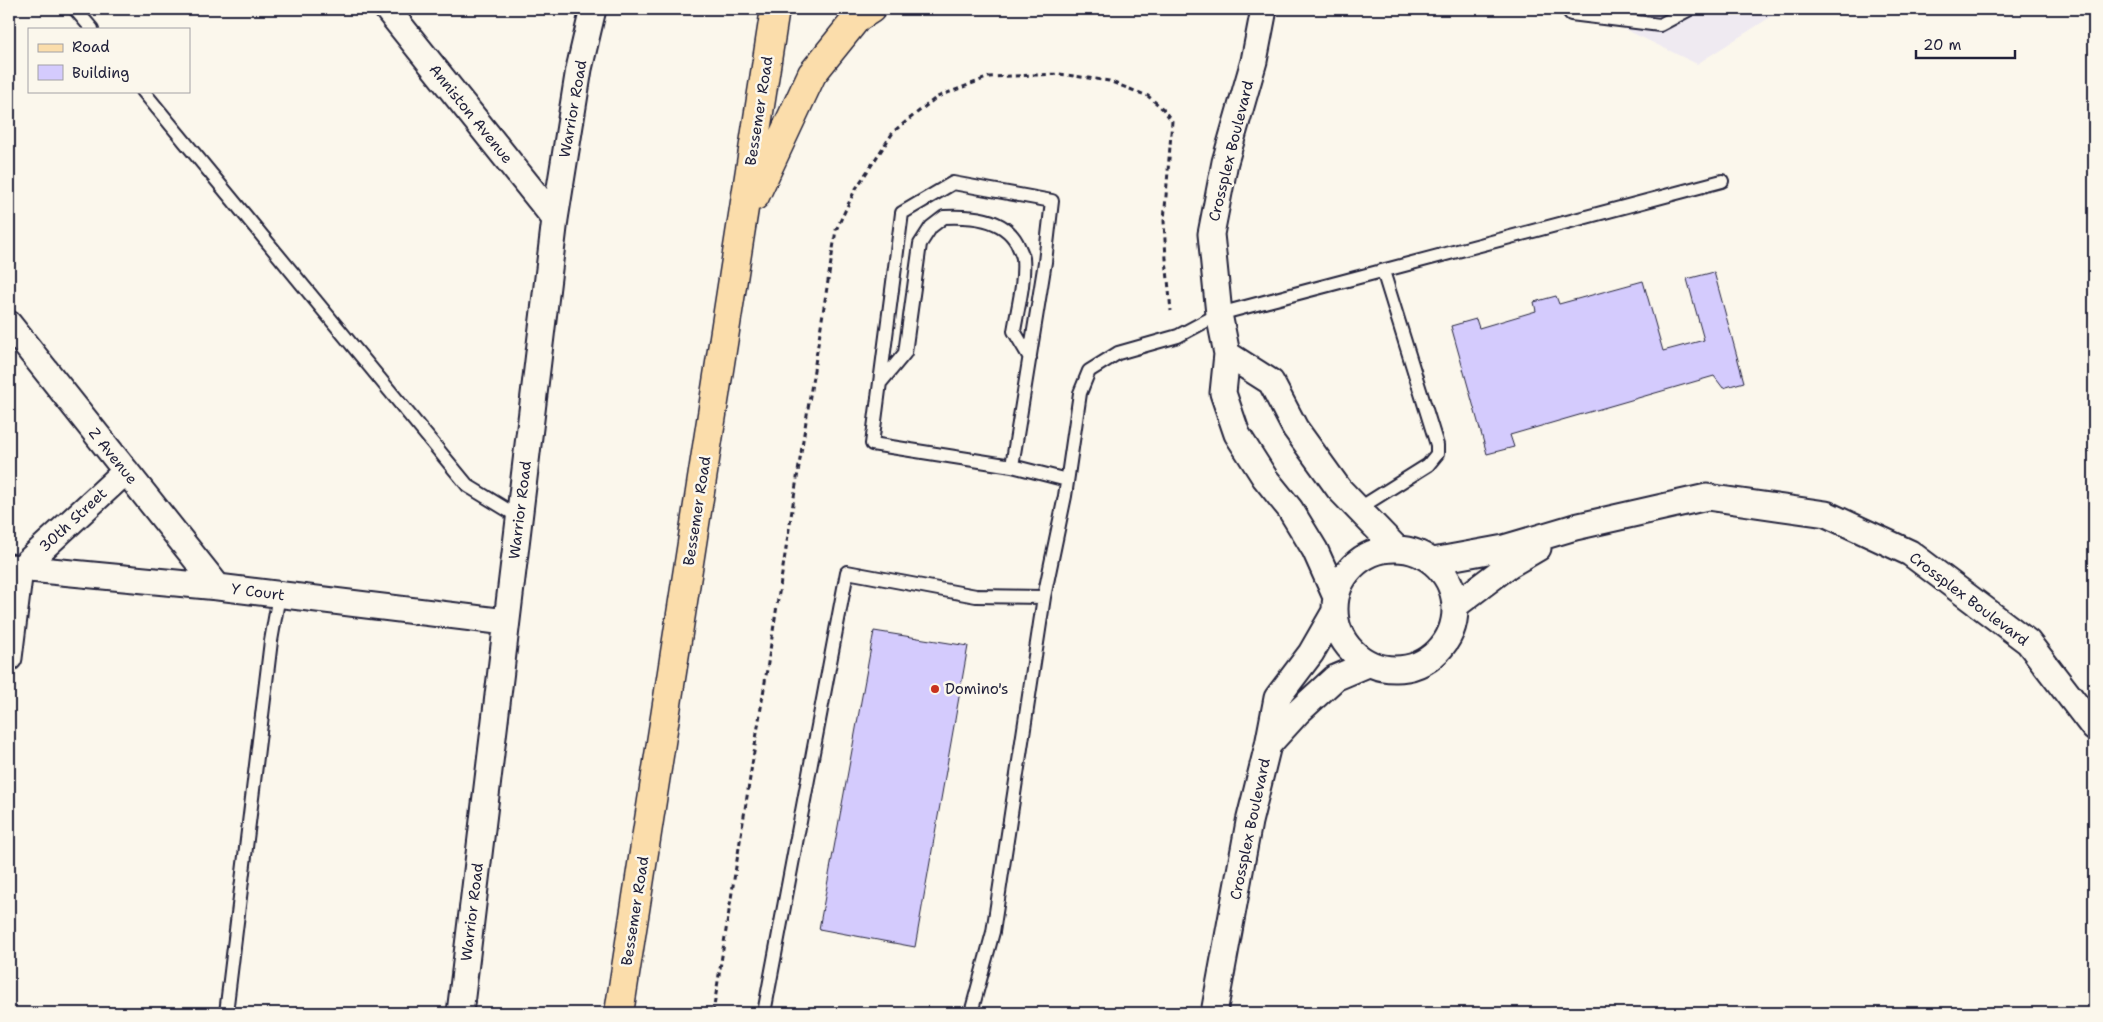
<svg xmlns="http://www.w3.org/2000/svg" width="2103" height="1022" font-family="'Shantell Sans',sans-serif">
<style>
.built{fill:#efeaf1}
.building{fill:#d4cbfd;stroke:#22223b}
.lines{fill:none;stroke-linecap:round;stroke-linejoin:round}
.service-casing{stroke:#22223b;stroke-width:16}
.minor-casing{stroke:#22223b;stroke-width:29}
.primary-casing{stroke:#22223b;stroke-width:31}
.path{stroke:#22223b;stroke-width:3;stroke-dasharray:5 4;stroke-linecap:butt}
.service{stroke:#fbf7ec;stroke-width:12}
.minor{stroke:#fbf7ec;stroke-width:25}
.primary{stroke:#fbddab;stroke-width:28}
.poi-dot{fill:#c8321e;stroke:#fbf7ec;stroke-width:2}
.labels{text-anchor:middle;stroke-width:5;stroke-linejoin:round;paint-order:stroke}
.street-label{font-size:15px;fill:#22223b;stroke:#fbf7ec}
.poi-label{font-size:15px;fill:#22223b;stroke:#fbf7ec;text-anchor:start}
</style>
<rect width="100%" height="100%" fill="#fbf7ec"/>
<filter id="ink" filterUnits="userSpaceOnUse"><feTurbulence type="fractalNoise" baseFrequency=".02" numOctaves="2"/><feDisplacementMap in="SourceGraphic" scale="10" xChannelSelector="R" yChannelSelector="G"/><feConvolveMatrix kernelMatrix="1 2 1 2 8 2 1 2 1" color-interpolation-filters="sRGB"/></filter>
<g filter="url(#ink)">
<path class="built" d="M 1583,9 L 1783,9 L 1697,64 Z"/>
<path class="building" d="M 1714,272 L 1744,382 L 1723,388 L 1714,376 L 1510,435 L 1514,447 L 1487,454 L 1451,326 L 1476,319 L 1479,328 L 1536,311 L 1534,302 L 1556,296 L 1559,304 L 1643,281 L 1663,351 L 1704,340 L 1687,279 Z
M 874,631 L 968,646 L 915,947 L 819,929 Z"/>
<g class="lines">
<g class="service-casing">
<path id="service" d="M 75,9 L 92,29
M 1567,9 L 1571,14 L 1660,25 L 1690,9
M 143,91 L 468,486 L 519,517
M 881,382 L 905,353 L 920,244 L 931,227 L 944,217 C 970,216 1003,217 1017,243 C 1019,248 1022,253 1023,258 C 1025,282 1018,307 1014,331 L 1030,358
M 1012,466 L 1045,262 L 1052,201 L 953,183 L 902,213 L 872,444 L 1012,466 L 1067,480
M 1358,509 L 1428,465 L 1437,454 L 1437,445 L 1383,271
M 226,1013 L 271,641 L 279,595
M 764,1013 L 847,572 L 976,596 L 1044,597
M 971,1013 L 993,932 L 1044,597 L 1065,496 L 1080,393 L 1089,371 L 1118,353 L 1178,336 L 1219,314 L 1722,181"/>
</g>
<g class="minor-casing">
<path id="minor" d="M 387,9 L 555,219
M 1264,9 L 1254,61 L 1225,162 L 1211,234 L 1219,314 L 1227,354 L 1223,393 L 1237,434 L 1265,478 L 1290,509 L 1315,550 L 1336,597
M 9,324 L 218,587
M 1227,354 L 1271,382 L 1295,428 L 1339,489 L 1396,548
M1335 609a60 60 0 1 1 120 0a60 60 0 1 1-120 0Z
M 1433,561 L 1504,548 L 1575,527 L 1707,497 L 1826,514 L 1910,553 L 2028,642 L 2094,728
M 9,567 L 218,587 L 506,622
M 1456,605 L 1509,565 L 1538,548
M 9,658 L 20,569 L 126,471
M 1268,745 L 1298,712 L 1335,678 L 1368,664
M 460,1013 L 555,219 L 579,69 L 593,9
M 1214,1013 L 1249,822 L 1268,745 L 1277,698 L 1311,653 L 1334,613"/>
</g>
<g class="primary-casing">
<path id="primary" d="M 755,196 L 812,74 L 857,18 L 871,9
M 619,1013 L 775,9"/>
</g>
<path class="path" d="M 713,1013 L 836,230 L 855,190 L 894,131 L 937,97 L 989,77 L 1059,74 L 1109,81 L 1148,96 L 1163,109 L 1172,121 L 1164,221 L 1166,259 L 1171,311"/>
<use href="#service" class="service"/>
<use href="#minor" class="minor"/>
<use href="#primary" class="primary"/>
</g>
</g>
<circle class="poi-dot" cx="935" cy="689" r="5"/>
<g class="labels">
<g class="street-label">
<text transform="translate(573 109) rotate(-80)" y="5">Warrior Road</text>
<text transform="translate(759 111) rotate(-81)" y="5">Bessemer Road</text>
<text transform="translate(471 114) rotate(51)" y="5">Anniston Avenue</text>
<text transform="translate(1231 151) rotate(-76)" y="5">Crossplex Boulevard</text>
<text transform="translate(113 456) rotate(51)" y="5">Z Avenue</text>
<text transform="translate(520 510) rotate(-83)" y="5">Warrior Road</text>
<text transform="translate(697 511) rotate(-81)" y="5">Bessemer Road</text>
<text transform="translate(73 520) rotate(-43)" y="5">30th Street</text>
<text transform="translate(258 592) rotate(7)" y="5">Y Court</text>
<text transform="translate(1969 599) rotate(37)" y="5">Crossplex Boulevard</text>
<text transform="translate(1250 829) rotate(-78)" y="5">Crossplex Boulevard</text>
<text transform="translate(635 911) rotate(-81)" y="5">Bessemer Road</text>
<text transform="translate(472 912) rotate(-83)" y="5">Warrior Road</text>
</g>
<g class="poi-label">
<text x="945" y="694">Domino's</text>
</g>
</g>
<rect width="2103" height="1022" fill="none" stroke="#fbf7ec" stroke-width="30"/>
<rect x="15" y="15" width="2073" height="992" fill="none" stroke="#22223b" stroke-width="2" filter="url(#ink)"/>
<rect x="28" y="28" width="162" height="65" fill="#fbf7ec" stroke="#a4a2a5"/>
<rect x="38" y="44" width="25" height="8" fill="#fbddab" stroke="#a4a2a5"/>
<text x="72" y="52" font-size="15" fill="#22223b">Road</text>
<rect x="38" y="65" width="25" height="15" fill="#d4cbfd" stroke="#a4a2a5"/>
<text x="72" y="78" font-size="15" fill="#22223b">Building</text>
<path d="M1916 50v8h99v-8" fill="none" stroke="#22223b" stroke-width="2.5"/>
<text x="1923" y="50" font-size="15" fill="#22223b" stroke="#fbf7ec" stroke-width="4" paint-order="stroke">20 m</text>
</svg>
